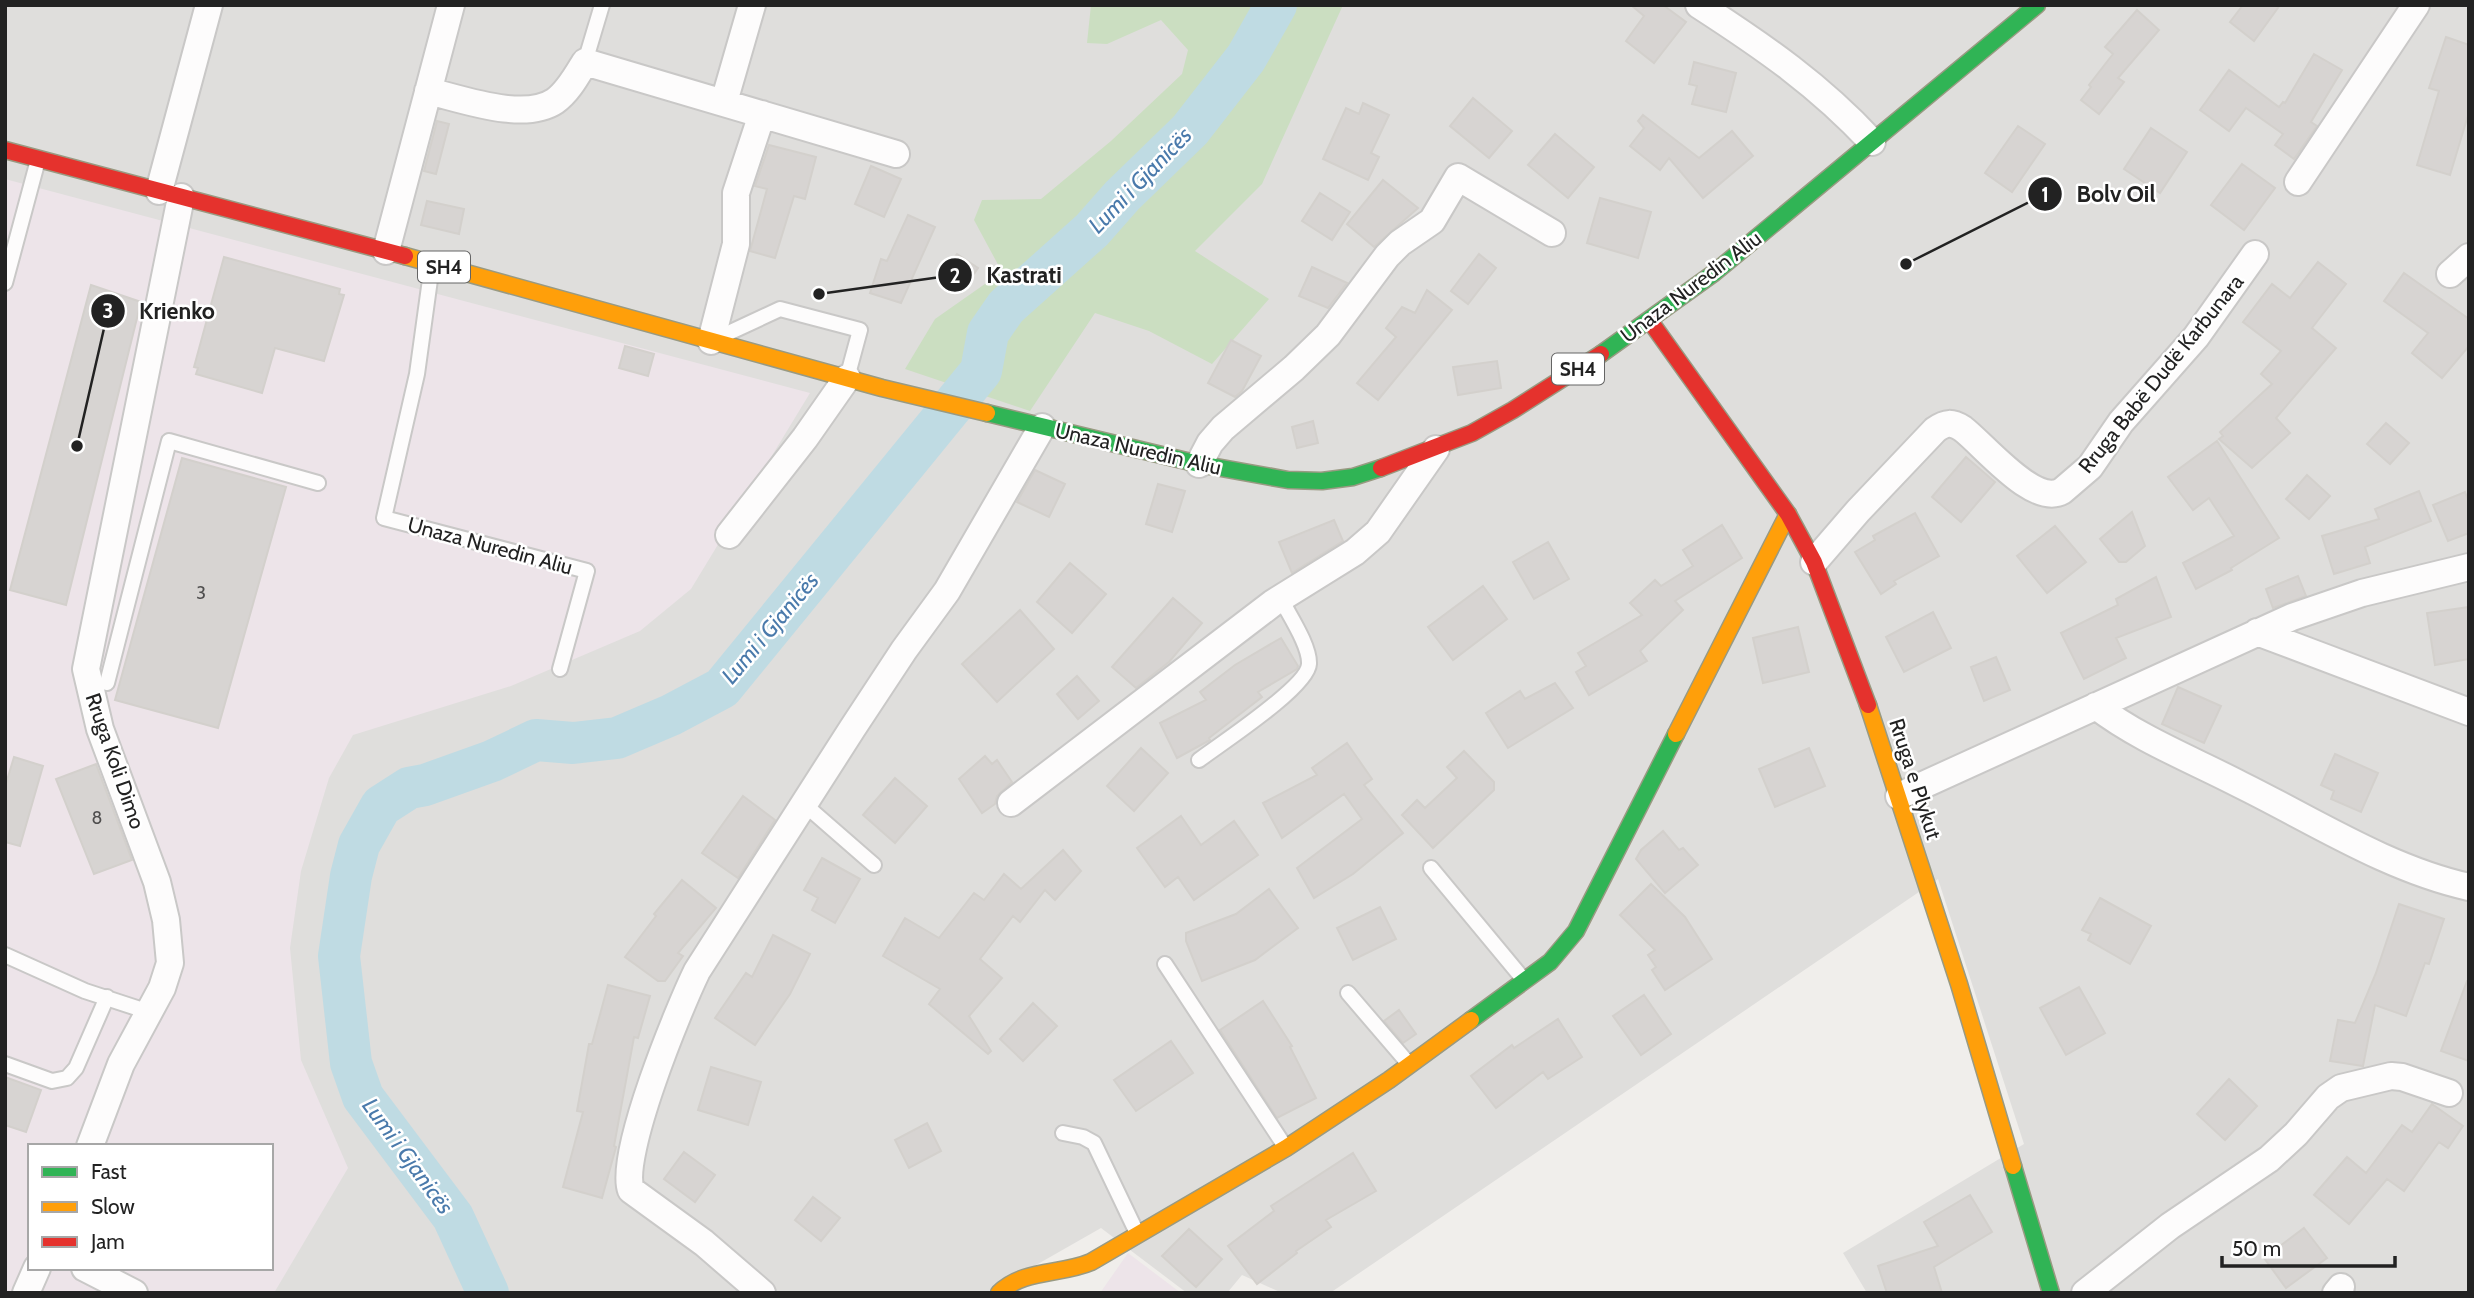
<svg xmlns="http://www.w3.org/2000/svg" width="2474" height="1298" font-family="Cabin,sans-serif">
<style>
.residential{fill:#dfdedc;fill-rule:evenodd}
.industrial{fill:#ede4e9;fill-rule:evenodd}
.forest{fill:#cbdec1}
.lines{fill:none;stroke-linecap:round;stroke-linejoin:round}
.river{stroke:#bfdbe3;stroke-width:42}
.building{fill:#d7d4d2;stroke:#d3d0cc;stroke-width:2}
.lane-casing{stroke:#c9c8c7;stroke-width:18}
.street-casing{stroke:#c9c8c7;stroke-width:30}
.fast-casing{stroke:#999a82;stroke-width:19}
.slow-casing{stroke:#999a82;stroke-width:19}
.jam-casing{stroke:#999a82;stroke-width:19}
.lane{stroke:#fdfcfc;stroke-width:14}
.street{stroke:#fdfcfc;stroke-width:26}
.fast{stroke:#30b455;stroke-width:16}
.slow{stroke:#ff9f0a;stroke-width:16}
.jam{stroke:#e5322d;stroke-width:16}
.labels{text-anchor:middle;stroke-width:5;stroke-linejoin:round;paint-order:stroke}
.number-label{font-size:18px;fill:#4f4e4e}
.shield{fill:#fff;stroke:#646464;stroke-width:2}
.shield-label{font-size:19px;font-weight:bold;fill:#222}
.street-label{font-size:21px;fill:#222;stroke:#fff}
.water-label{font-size:23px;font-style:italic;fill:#4a7aab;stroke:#fff}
.leader{fill:none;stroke:#222;stroke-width:2.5}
.callout-dot{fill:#222;stroke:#fff;stroke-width:2.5}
.mark-label{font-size:21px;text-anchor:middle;font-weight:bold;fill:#fff}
.callout-label{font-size:23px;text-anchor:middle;font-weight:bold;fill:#222;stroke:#fff;stroke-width:5;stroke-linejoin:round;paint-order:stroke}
</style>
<rect width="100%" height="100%" fill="#f0eeeb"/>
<path class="residential" d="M 5,5 L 2469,5 L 2469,1293 L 1867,1293 L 1843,1253 L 2024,1144 L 1938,879 L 1330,1293 L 1282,1293 L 1242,1275 L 1227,1293 L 1187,1293 L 1101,1228 L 987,1293 L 5,1293 ZM 30,1146 L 271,1146 L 271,1268 L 30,1268 Z"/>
<path class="industrial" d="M 5,179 L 810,393 L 691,589 L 640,631 L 511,686 L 353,735 L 329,778 L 301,871 L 290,948 L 301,1060 L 348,1168 L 274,1293 L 5,1293 ZM 30,1146 L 271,1146 L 271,1268 L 30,1268 Z
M 1128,1253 L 1181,1293 L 1100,1293 Z"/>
<path class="forest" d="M 1091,5 L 1343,5 L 1262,184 L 1195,251 L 1269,299 L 1212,364 L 1149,331 L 1095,313 L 1030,411 L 905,369 L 935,319 L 1002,272 L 974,220 L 982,200 L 1041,199 L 1111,141 L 1182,74 L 1188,50 L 1161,20 L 1107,44 L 1087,43 Z"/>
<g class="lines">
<path class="river" d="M 488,1293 L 453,1217 L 363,1097 L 351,1063 L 339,956 L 351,876 L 359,845 L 381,806 L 409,788 L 425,785 L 492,761 L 536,740 L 573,743 L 617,738 L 671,715 L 722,688 L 981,371 L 988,333 L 1006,307 L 1092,230 L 1122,196 L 1190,130 L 1246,58 L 1276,5"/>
</g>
<path class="building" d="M 1631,5 L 1663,5 L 1686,22 L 1654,63 L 1626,41 L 1644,16 Z
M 2243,5 L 2280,5 L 2254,41 L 2230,22 Z
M 2137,10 L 2159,30 L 2118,78 L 2124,82 L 2099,114 L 2081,100 L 2091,87 L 2089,85 L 2113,54 L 2105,47 Z
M 2446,37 L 2469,45 L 2469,112 L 2450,175 L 2417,165 L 2439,91 L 2429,88 Z
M 2314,54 L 2342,70 L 2311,122 L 2317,126 L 2294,159 L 2275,145 L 2283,134 L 2246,108 L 2229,131 L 2200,110 L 2229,70 L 2279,107 L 2283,102 L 2285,103 Z
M 1694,62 L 1736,73 L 1726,112 L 1692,104 L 1697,86 L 1689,84 Z
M 1473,98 L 1512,131 L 1489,158 L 1450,126 Z
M 1363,103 L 1389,115 L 1371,153 L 1379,157 L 1368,180 L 1323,159 L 1346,108 L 1359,114 Z
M 1643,115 L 1699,158 L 1732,131 L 1753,156 L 1703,198 L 1669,158 L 1660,170 L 1630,146 L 1644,128 L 1638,121 Z
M 437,121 L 449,124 L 436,174 L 424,171 Z
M 2018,126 L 2045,144 L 2012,192 L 1985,173 Z
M 2151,128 L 2187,152 L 2160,193 L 2124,169 Z
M 1555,134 L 1594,167 L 1568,198 L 1528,165 Z
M 769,145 L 816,157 L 805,199 L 794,196 L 775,258 L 750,251 L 767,189 L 755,186 Z
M 2242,164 L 2275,188 L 2244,230 L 2211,205 Z
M 871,166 L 901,179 L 884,217 L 855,204 Z
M 1383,180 L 1418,208 L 1374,247 L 1347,224 Z
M 1320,193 L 1350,212 L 1332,240 L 1302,221 Z
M 1600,198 L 1651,212 L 1638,258 L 1587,243 Z
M 427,201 L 464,209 L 459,234 L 421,225 Z
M 908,215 L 935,227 L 901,303 L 870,293 L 881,259 L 887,261 Z
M 957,254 L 978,268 L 965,287 L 944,271 Z
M 1479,254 L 1496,268 L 1468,304 L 1451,291 Z
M 224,257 L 340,289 L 339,294 L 344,295 L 324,361 L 275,348 L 262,393 L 196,374 L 198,368 L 194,367 Z
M 2318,262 L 2346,284 L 2312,328 L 2336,348 L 2276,418 L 2290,433 L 2252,468 L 2219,439 L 2223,436 L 2220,432 L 2272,384 L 2261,374 L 2281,351 L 2243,322 L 2272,284 L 2290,298 Z
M 1312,267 L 1347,283 L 1328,308 L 1299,296 Z
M 2404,273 L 2469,319 L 2469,346 L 2442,378 L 2412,353 L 2428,333 L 2384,301 Z
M 91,285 L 141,302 L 66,605 L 10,590 Z
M 1427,290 L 1452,310 L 1378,400 L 1357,383 L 1396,337 L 1386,328 L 1402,307 L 1415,313 Z
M 1231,340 L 1261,356 L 1242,391 L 1235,397 L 1208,383 Z
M 625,346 L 654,354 L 648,376 L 619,368 Z
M 1497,361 L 1501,388 L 1458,395 L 1453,367 Z
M 1313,421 L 1318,443 L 1297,448 L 1292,427 Z
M 2386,423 L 2409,443 L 2390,464 L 2367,444 Z
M 2217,441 L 2279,538 L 2231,568 L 2232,570 L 2196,589 L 2183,563 L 2234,536 L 2209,498 L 2193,510 L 2168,477 Z
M 1966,457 L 1995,482 L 1961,522 L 1932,497 Z
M 182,458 L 286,487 L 218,728 L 115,700 Z
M 1035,470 L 1065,484 L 1049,517 L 1017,502 Z
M 2307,475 L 2330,496 L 2309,519 L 2286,499 Z
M 1158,484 L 1185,491 L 1172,532 L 1146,524 Z
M 2419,491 L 2431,521 L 2365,547 L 2370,563 L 2334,574 L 2322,536 L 2379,519 L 2375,509 Z
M 2465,492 L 2469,503 L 2469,533 L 2448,541 L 2433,505 Z
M 2132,512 L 2145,546 L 2126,562 L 2119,562 L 2100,539 Z
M 1915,513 L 1939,556 L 1894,581 L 1896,584 L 1881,594 L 1855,552 L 1875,540 L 1873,536 Z
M 1334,520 L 1343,541 L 1292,573 L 1279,542 Z
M 1722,525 L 1742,558 L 1675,601 L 1683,610 L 1640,651 L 1647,661 L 1589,695 L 1576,672 L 1586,666 L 1578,653 L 1642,615 L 1630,603 L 1655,580 L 1661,586 L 1693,566 L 1683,550 Z
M 2055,526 L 2086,562 L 2047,593 L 2017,556 Z
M 1548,542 L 1569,579 L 1534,599 L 1513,562 Z
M 1070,563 L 1106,594 L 1072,633 L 1037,602 Z
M 2298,576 L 2306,596 L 2273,608 L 2266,589 Z
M 2156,577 L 2171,617 L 2116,638 L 2126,658 L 2084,679 L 2061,633 L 2118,605 L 2116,599 Z
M 1483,586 L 1507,619 L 1453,660 L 1428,627 Z
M 1173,598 L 1202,623 L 1169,662 L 1136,688 L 1112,667 Z
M 2469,607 L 2469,659 L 2435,665 L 2427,613 Z
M 1020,610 L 1054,649 L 997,702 L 962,664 Z
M 1933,612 L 1951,648 L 1904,672 L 1886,637 Z
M 1798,627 L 1809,672 L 1763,683 L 1753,638 Z
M 1281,638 L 1298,666 L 1297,669 L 1258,692 L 1262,697 L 1209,738 L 1210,740 L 1177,758 L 1160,723 L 1206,700 L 1200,692 L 1235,665 Z
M 1996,657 L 2010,690 L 1984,701 L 1971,667 Z
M 1077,676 L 1099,701 L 1078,719 L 1057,694 Z
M 1555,683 L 1573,708 L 1508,748 L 1486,713 L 1520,691 L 1525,699 Z
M 2178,687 L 2221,706 L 2204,743 L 2162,724 Z
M 1347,743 L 1372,779 L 1364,785 L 1403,833 L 1353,874 L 1314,898 L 1297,868 L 1362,819 L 1344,794 L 1282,838 L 1263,803 L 1317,775 L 1312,768 Z
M 1141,748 L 1168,773 L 1134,811 L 1107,786 Z
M 1809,748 L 1825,786 L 1775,807 L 1759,769 Z
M 1464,751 L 1494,782 L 1494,790 L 1433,848 L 1402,815 L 1417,800 L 1425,808 L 1457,778 L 1447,767 Z
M 2335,754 L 2378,773 L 2361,812 L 2331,799 L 2334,791 L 2321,785 Z
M 985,756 L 992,764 L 997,760 L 1012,782 L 997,796 L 995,804 L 982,813 L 959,779 Z
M 14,757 L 43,766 L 20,846 L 5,842 L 5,787 Z
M 96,764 L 132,860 L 94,874 L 56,779 Z
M 895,778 L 927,806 L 895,843 L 863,815 Z
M 743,796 L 775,820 L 738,878 L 702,853 Z
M 1181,816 L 1201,845 L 1234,821 L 1258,855 L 1194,900 L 1178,877 L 1165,887 L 1137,848 Z
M 1663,831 L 1679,850 L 1683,848 L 1698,865 L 1665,893 L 1636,859 L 1641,850 Z
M 1063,850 L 1081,871 L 1055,900 L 1045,890 L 1020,922 L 1013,916 L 980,959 L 1002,978 L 969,1016 L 991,1051 L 988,1054 L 929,1004 L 940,989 L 883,956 L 905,918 L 939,938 L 974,893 L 984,900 L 1004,874 L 1021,889 Z
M 822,858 L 860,879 L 835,923 L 812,910 L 818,898 L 804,890 Z
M 682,880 L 716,908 L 678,953 L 683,956 L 665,981 L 658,981 L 625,957 L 656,916 L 654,914 Z
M 1651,884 L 1685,917 L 1712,959 L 1665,990 L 1652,970 L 1656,967 L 1648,955 L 1655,950 L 1620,915 Z
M 1269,889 L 1298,928 L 1255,960 L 1202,981 L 1186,941 L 1186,933 L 1236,914 Z
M 2100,898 L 2151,926 L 2130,964 L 2088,940 L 2091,934 L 2082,930 Z
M 2399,904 L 2444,919 L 2429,964 L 2425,963 L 2406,1016 L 2375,1005 L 2363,1066 L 2330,1061 L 2338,1020 L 2355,1023 L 2376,973 Z
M 1380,907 L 1396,939 L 1353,960 L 1337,928 Z
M 773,935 L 810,954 L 790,994 L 755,1045 L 715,1018 L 746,973 L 752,977 Z
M 2467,981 L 2469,981 L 2469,1061 L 2441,1051 Z
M 608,985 L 650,996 L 638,1038 L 634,1037 L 614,1146 L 616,1147 L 602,1198 L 563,1187 L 583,1112 L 577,1111 L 589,1044 L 592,1044 Z
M 2079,987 L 2105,1033 L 2066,1055 L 2040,1008 Z
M 1644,995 L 1671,1034 L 1641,1055 L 1613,1016 Z
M 1263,1001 L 1292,1046 L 1290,1047 L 1316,1098 L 1277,1118 L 1220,1030 Z
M 1033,1003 L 1057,1026 L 1023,1061 L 1000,1039 Z
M 1399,1010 L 1416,1034 L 1403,1043 L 1384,1021 Z
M 1558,1019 L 1582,1057 L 1548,1079 L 1543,1072 L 1496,1108 L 1471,1076 L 1512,1045 L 1514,1048 Z
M 1171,1041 L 1193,1073 L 1136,1111 L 1114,1080 Z
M 711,1067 L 761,1082 L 748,1125 L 698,1110 Z
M 5,1077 L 41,1090 L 26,1132 L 5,1125 Z
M 2229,1079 L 2257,1106 L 2225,1140 L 2197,1114 Z
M 2432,1104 L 2463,1126 L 2448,1148 L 2439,1142 L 2404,1191 L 2387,1179 L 2349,1224 L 2314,1195 L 2347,1157 L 2366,1173 L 2402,1125 L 2412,1132 Z
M 927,1123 L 941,1151 L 909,1168 L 895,1140 Z
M 684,1152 L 715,1175 L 695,1202 L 664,1179 Z
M 1353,1153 L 1376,1191 L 1326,1220 L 1331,1227 L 1296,1251 L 1297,1253 L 1257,1284 L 1228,1246 L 1274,1211 L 1271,1206 Z
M 1970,1195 L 1992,1232 L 1934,1267 L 1942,1293 L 1887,1293 L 1878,1266 L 1938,1246 L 1924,1222 Z
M 813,1197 L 840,1218 L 821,1241 L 795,1220 Z
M 2304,1228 L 2327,1258 L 2286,1288 L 2264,1258 Z
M 1189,1229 L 1222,1259 L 1196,1287 L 1162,1256 Z"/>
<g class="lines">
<g class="lane-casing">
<path id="lane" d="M 585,62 L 602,5
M 432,265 L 417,374 L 384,518 L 587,571 L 560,669
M 5,283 L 38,160
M 722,336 L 780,309 L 860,330 L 847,378
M 107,683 L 169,441 L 318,483
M 1199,760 C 1220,744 1308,687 1309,664 C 1310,646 1289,615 1281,599
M 804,804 L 874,865
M 1431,868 L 1524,980
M 5,955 L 85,991 L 149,1012
M 1165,964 L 1286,1148
M 1348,993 L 1408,1063
M 5,1064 L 52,1081 L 67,1078 L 76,1068 L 107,997
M 1063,1133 L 1083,1137 L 1094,1143 L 1137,1233"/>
</g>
<g class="street-casing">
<path id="street" d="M 1699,5 C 1764,47 1819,85 1872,142
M 428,91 C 462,99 524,122 555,101 C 568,92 577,75 585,62 L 896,154
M 724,102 L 752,5
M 2298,182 L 2416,5
M 159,191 L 209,5
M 386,251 L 451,5
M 2450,274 L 2469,257
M 711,341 L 736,244 L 736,193 L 762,114
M 1199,464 L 1210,443 L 1223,428 L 1294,368 L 1328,335 L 1387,256 L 1400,243 L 1432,221 L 1458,177 L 1552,233
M 729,535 L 805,438 L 847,378
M 1814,562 L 1858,511 L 1935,430 C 1946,422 1952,422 1963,429 C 1985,446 2034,507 2062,491 L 2090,467 L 2121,422 L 2196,337 L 2255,254
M 2257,632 L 2469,712
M 2096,706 C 2139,739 2193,760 2241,785 C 2314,821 2388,869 2469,887
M 1899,796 L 2292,617 L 2362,593 L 2469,567
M 1011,803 L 1273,603 L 1355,552 L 1378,532 L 1436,449
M 90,1146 L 121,1064 L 162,988 L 170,963 L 166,920 L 157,882 L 100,729 L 86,669 L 181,197
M 85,1268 L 134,1293
M 26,1293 L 37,1268
M 762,1293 L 704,1243 L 631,1190 C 618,1156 679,1008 697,971 L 852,729 L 904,650 L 947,591 L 1042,427
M 2085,1293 L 2170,1226 L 2269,1159 L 2296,1134 L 2328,1097 L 2341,1088 L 2391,1076 L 2402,1077 L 2449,1093
M 2336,1293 L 2341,1287"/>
</g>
<g class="fast-casing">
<path id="fast" d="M 1601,354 L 1714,273 L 2037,5
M 987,413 L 1199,464 L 1288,480 L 1322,481 L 1353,477 L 1381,468
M 1471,1020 L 1550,962 L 1576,931 L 1676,734
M 2013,1166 L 2051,1293"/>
</g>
<g class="slow-casing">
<path id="slow" d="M 405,256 L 882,388 L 987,413
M 1868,705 L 1959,984 L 2013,1166
M 1676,734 L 1788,514
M 999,1293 C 1023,1269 1061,1275 1091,1262 L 1286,1148 L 1389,1080 L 1471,1020"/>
</g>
<g class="jam-casing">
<path id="jam" d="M 5,150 L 405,256
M 1650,321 L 1788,514 L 1814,562 L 1868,705
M 1381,468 L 1472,433 L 1513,410 L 1601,354"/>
</g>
<use href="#lane" class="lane"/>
<use href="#street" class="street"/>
<use href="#fast" class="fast"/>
<use href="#slow" class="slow"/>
<use href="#jam" class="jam"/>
</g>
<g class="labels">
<g class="number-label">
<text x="201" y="599">3</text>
<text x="97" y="824">8</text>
</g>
<g class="shield">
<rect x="418" y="251.5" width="52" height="31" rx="5"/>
<rect x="1552" y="353.5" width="52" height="31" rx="5"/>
</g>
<g class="shield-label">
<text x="444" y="274">SH4</text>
<text x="1578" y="376">SH4</text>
</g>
<g class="street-label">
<text transform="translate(1691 287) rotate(-37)" y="7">Unaza Nuredin Aliu</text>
<text transform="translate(2161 374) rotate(-51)" y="7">Rruga Babë Dudë Karbunara</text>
<text transform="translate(1138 449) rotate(13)" y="7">Unaza Nuredin Aliu</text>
<text transform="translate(490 546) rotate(15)" y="7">Unaza Nuredin Aliu</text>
<text transform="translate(115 761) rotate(71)" y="7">Rruga Koli Dimo</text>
<text transform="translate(1915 779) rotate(72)" y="7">Rruga e Plykut</text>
</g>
<g class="water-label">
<text transform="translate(1140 180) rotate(-46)" y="8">Lumi i Gjanicës</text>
<text transform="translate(770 628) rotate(-50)" y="8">Lumi i Gjanicës</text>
<text transform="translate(408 1156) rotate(54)" y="8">Lumi i Gjanicës</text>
</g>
</g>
<path class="leader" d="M1906 264L2045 194M819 294L955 275M77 446L108 311"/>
<g class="callout-dot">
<circle cx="1906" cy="264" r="7"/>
<circle cx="819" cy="294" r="7"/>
<circle cx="77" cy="446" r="7"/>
<circle cx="2045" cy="194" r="18"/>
<circle cx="955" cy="275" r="18"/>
<circle cx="108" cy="311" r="18"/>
</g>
<g class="mark-label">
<text x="2045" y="202">1</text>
<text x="955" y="283">2</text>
<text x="108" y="318">3</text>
</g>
<g class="callout-label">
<text x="2116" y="202">Bolv Oil</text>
<text x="1024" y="283">Kastrati</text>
<text x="177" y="319">Krienko</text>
</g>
<rect width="2474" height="1298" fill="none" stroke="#222222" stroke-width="14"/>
<rect x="28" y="1144" width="245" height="126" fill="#ffffff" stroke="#a7a7a7" stroke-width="2"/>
<rect x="42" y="1167" width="35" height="10" fill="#30b455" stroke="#a7a7a7" stroke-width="2"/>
<text x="91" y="1179" font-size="21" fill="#222222">Fast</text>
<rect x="42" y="1202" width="35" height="10" fill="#ff9f0a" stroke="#a7a7a7" stroke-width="2"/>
<text x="91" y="1214" font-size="21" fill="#222222">Slow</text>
<rect x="42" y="1237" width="35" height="10" fill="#e5322d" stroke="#a7a7a7" stroke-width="2"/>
<text x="91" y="1249" font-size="21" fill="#222222">Jam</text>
<path d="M2222 1256v10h173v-10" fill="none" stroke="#222222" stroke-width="3.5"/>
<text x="2232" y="1256" font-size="21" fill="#222222" stroke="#ffffff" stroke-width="5" paint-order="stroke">50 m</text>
</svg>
